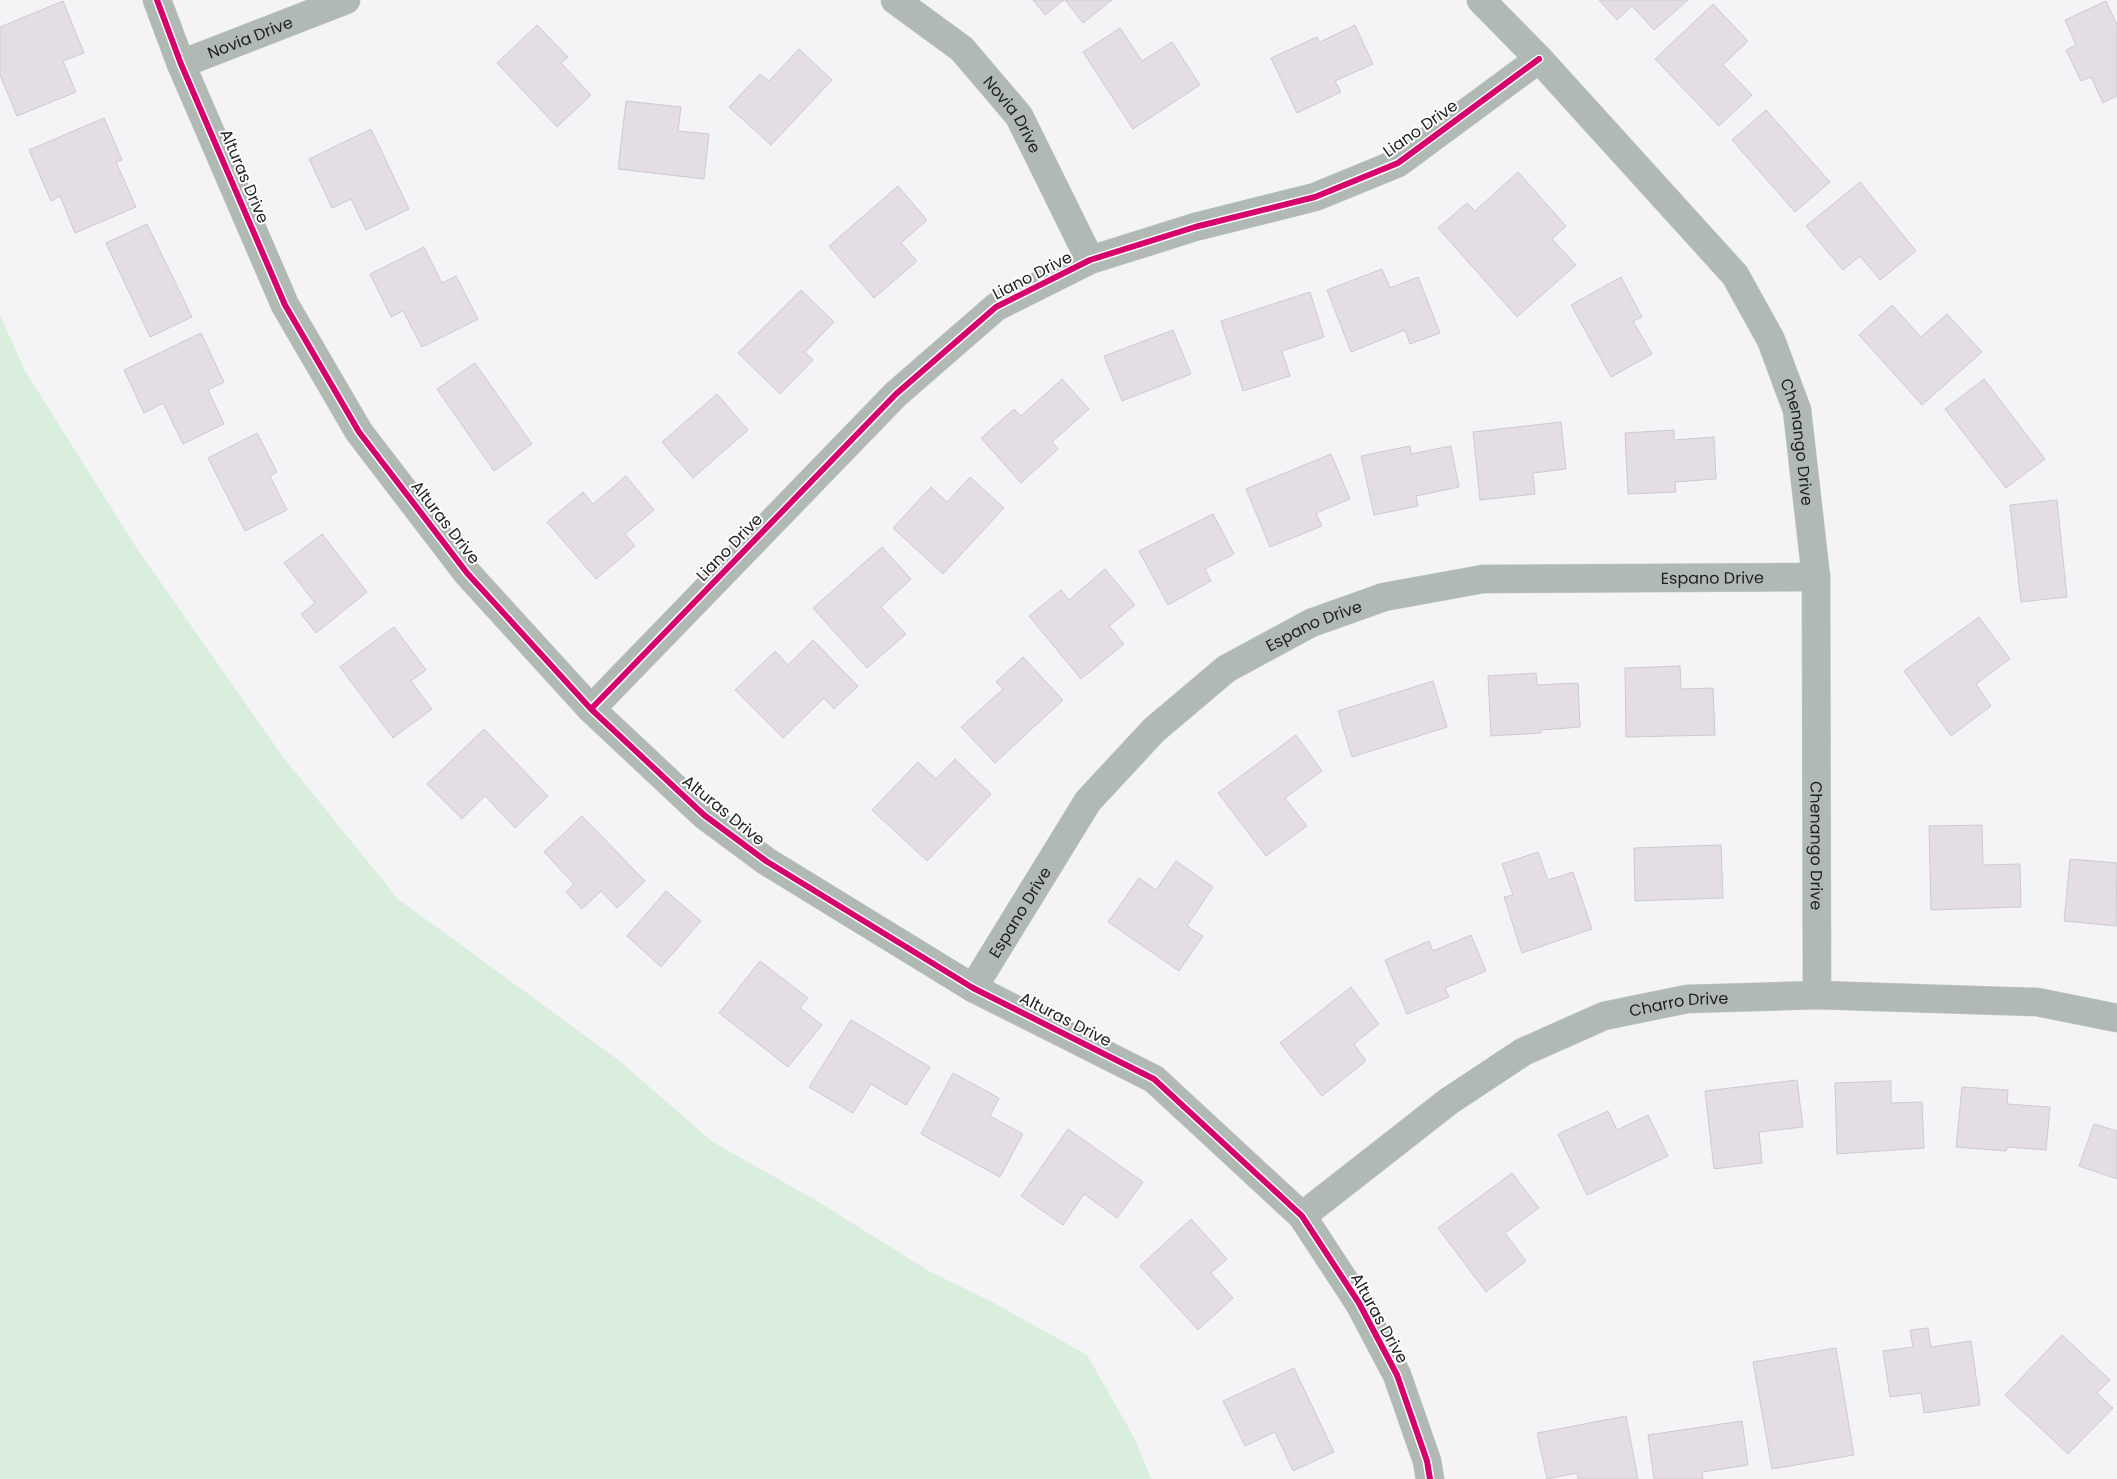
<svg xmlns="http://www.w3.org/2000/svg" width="2117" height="1479" font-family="Poppins,sans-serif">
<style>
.green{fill:#daeede}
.building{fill:#e4dde6;stroke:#cccbcd}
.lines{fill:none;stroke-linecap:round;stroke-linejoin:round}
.minor-casing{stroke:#cecdcf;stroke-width:29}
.minor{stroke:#b1b9b4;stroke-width:28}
.cycleway-casing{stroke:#fff;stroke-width:9}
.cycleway{stroke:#d6006c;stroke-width:6}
.labels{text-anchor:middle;stroke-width:4;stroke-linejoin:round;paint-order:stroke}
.street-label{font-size:16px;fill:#222122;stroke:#fff}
</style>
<rect width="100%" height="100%" fill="#f4f3f5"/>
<path class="green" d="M 0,315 L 25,371 L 136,547 L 283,757 L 398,899 L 617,1059 L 713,1142 L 817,1201 L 929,1271 L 994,1303 L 1087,1355 L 1136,1441 L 1151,1479 L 0,1479 Z"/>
<path class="building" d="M 1033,0 L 1064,0 L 1045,15 Z
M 1065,0 L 1112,0 L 1083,23 Z
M 1599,0 L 1688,0 L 1654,30 L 1632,6 L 1617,20 Z
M 63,1 L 84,53 L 63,61 L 76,92 L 17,116 L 0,75 L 0,27 Z
M 2106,1 L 2117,25 L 2117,96 L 2103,103 L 2091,77 L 2081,81 L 2066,50 L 2076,45 L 2065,20 Z
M 1713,4 L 1748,41 L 1723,65 L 1752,95 L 1719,126 L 1655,59 Z
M 537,25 L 568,57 L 561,63 L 591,95 L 557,127 L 497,63 Z
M 1355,25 L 1373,64 L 1335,81 L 1341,92 L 1297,113 L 1271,58 L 1317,37 L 1320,42 Z
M 1120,28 L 1142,61 L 1172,42 L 1200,85 L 1133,129 L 1083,52 Z
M 799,49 L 832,80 L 771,145 L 729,107 L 760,74 L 769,81 Z
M 626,101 L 681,107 L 678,131 L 709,134 L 704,179 L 618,169 Z
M 1766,110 L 1830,182 L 1795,212 L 1732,140 Z
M 104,118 L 122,160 L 116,162 L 136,207 L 75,233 L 60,196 L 51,201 L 29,150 Z
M 371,129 L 409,209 L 366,230 L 351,199 L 332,208 L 309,159 Z
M 1518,172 L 1566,226 L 1552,239 L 1576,265 L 1517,317 L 1438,228 L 1467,203 L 1475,211 Z
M 1860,182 L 1916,251 L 1880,280 L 1860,256 L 1843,270 L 1806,226 Z
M 898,186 L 927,220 L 901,243 L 917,261 L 874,298 L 829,246 Z
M 147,224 L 192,317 L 150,337 L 106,243 Z
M 424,247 L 442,283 L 456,276 L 478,319 L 422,347 L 403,311 L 391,317 L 370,274 Z
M 1382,269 L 1390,288 L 1418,277 L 1440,333 L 1410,344 L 1405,330 L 1351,352 L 1327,290 Z
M 1621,277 L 1642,317 L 1633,321 L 1652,354 L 1611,377 L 1571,305 Z
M 801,290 L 834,322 L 805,352 L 813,360 L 780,394 L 738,353 Z
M 1310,292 L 1324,337 L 1282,351 L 1290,376 L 1243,391 L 1221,321 Z
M 1892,305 L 1921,337 L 1947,314 L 1982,352 L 1922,405 L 1859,335 Z
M 1173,330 L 1191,374 L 1122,401 L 1104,356 Z
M 201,333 L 224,382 L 208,390 L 224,424 L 183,444 L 163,403 L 144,413 L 124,370 Z
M 475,363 L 532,444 L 494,471 L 437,389 Z
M 1062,379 L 1089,409 L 1052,442 L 1058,449 L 1021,483 L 981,438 L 1014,409 L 1021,416 Z
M 1984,379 L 2045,459 L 2006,488 L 1945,409 Z
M 717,394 L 748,430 L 693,478 L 662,442 Z
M 1561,422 L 1566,469 L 1533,473 L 1535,494 L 1480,500 L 1473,432 Z
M 1674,430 L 1674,440 L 1714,437 L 1716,479 L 1675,482 L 1676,492 L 1628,494 L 1625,433 Z
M 257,433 L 277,472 L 270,476 L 287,510 L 245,531 L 208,458 Z
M 1410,446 L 1411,454 L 1451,446 L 1459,487 L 1416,496 L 1418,506 L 1374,515 L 1361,456 Z
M 1331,454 L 1350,499 L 1316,513 L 1322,526 L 1270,547 L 1246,489 Z
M 626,476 L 654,510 L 625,534 L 635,546 L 596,579 L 547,522 L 583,492 L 593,504 Z
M 970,477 L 1004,508 L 943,574 L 893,528 L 931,487 L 947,502 Z
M 2057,500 L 2067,597 L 2021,602 L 2010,505 Z
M 1213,514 L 1234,554 L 1205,569 L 1211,581 L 1168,605 L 1139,551 Z
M 322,534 L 367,592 L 316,633 L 301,614 L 315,603 L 284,563 Z
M 882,547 L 911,579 L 881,607 L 906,634 L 867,668 L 813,608 Z
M 1105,569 L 1135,605 L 1109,626 L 1124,644 L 1081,679 L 1029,616 L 1061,590 L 1069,600 Z
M 1979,617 L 2010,659 L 1976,684 L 1991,706 L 1951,736 L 1904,671 Z
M 394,627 L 426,670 L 411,681 L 432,709 L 393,738 L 340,667 Z
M 813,640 L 858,686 L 834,709 L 824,698 L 783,738 L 735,690 L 775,651 L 788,665 Z
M 1023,657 L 1063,700 L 995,763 L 961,727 L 1003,689 L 996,682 Z
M 1680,666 L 1681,689 L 1713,688 L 1715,735 L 1626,737 L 1625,668 Z
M 1536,673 L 1537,685 L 1578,683 L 1580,727 L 1541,730 L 1541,733 L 1491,736 L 1488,676 Z
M 1433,681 L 1447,727 L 1352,757 L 1338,711 Z
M 484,729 L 548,796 L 515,828 L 485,796 L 462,819 L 427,784 Z
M 1296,735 L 1322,771 L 1285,798 L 1307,826 L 1266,856 L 1218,793 Z
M 955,759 L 991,794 L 927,861 L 872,810 L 918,762 L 936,779 Z
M 582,816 L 645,881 L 617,908 L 601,891 L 582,909 L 566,892 L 574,884 L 544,852 Z
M 1982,825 L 1983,865 L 2020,864 L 2021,907 L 1931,910 L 1929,826 Z
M 1721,845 L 1723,898 L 1635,901 L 1634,848 Z
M 1538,852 L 1548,880 L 1573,872 L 1592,929 L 1522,953 L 1504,897 L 1513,895 L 1502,864 Z
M 2070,859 L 2117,863 L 2116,926 L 2064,921 Z
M 1176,861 L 1213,887 L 1187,926 L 1203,936 L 1179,971 L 1108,922 L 1139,878 L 1156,890 Z
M 666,891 L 701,921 L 661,967 L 627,936 Z
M 1471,935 L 1486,971 L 1445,988 L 1449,997 L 1407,1014 L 1385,960 L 1429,941 L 1433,951 Z
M 760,961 L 808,998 L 800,1008 L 822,1025 L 788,1067 L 719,1013 Z
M 1351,987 L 1379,1024 L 1354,1044 L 1366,1061 L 1322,1096 L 1280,1043 Z
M 851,1020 L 930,1067 L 906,1105 L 871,1084 L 853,1113 L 809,1087 Z
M 953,1073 L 999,1098 L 990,1116 L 1023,1134 L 1000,1177 L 921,1134 Z
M 1797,1080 L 1803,1127 L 1759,1132 L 1762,1163 L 1714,1169 L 1705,1091 Z
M 1891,1081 L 1891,1103 L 1922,1102 L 1924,1148 L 1837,1154 L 1835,1083 Z
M 1962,1087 L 2008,1090 L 2007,1104 L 2050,1107 L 2046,1150 L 2007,1147 L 2006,1151 L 1956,1147 Z
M 1608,1111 L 1617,1130 L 1648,1115 L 1668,1156 L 1587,1195 L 1558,1134 Z
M 2094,1124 L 2117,1131 L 2117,1179 L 2079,1166 Z
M 1068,1129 L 1143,1182 L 1117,1218 L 1084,1194 L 1063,1225 L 1021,1196 Z
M 1512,1173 L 1539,1208 L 1505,1233 L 1526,1261 L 1486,1292 L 1438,1228 Z
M 1191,1219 L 1227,1259 L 1211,1273 L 1233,1298 L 1198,1330 L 1140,1266 Z
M 1928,1328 L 1931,1347 L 1971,1341 L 1980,1405 L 1924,1413 L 1921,1393 L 1890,1397 L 1883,1351 L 1913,1347 L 1910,1330 Z
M 2062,1335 L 2110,1380 L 2097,1393 L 2113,1408 L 2068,1454 L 2005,1395 Z
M 1836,1348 L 1854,1455 L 1772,1469 L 1753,1362 Z
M 1294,1368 L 1334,1452 L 1293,1471 L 1275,1432 L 1245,1446 L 1223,1401 Z
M 1626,1416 L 1638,1479 L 1578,1479 L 1577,1473 L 1547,1479 L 1537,1433 Z
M 1742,1421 L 1748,1465 L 1702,1472 L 1703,1479 L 1654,1479 L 1648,1435 Z"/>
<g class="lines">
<g class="minor-casing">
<g id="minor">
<path d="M 157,0 L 181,64 L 285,305 L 359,432 L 467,573 L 591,709 L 704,815 L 766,861 L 973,988 L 1154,1079 L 1302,1216 L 1359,1303 L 1397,1375 L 1427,1461 L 1430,1479"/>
<path id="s1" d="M 895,0 L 962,49 L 1019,116 L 1090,260"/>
<path id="s2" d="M 1481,0 L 1539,59 L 1735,275 L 1771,340 L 1797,410 L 1816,577 L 1817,995"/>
<path id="s3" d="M 181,64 L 346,0"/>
<path d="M 591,709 L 896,394 L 996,307 L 1090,260 L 1195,227 L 1315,197 L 1398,163 L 1539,59"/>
<path id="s4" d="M 973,988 L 1088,801 L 1154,730 L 1226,669 L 1311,623 L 1384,597 L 1483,579 L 1816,577"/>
<path id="s5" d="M 1302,1216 L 1449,1101 L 1523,1052 L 1604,1016 L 1687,999 L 1817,995 L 2037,1002 L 2117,1018"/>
</g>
</g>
<use href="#minor" class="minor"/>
<g class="cycleway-casing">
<path id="cycleway" d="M 157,0 L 181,64 L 285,305 L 359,432 L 467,573 L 591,709 L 704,815 L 766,861 L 973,988 L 1154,1079 L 1302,1216 L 1359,1303 L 1397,1375 L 1427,1461 L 1430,1479
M 591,709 L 896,394 L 996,307 L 1090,260 L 1195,227 L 1315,197 L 1398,163 L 1539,59"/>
</g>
<use href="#cycleway" class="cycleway"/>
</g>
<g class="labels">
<g class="street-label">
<text dy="6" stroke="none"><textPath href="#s3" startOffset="74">Novia Drive</textPath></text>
<text dy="6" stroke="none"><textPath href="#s1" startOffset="166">Novia Drive</textPath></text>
<text transform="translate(1420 128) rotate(-35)" y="6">Liano Drive</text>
<text transform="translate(245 176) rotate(67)" y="6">Alturas Drive</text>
<text transform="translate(1032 275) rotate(-27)" y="6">Liano Drive</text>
<text dy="6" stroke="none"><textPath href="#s2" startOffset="555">Chenango Drive</textPath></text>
<text transform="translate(446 522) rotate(52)" y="6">Alturas Drive</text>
<text transform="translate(729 547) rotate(-46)" y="6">Liano Drive</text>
<text dy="6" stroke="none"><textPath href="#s4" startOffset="915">Espano Drive</textPath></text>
<text dy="6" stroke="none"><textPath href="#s4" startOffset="509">Espano Drive</textPath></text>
<text transform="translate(724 810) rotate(39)" y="6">Alturas Drive</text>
<text dy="6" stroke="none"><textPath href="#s2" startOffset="960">Chenango Drive</textPath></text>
<text dy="6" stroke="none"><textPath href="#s4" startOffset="89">Espano Drive</textPath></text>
<text dy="6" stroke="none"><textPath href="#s5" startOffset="440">Charro Drive</textPath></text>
<text transform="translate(1066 1019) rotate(27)" y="6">Alturas Drive</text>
<text transform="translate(1380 1318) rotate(61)" y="6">Alturas Drive</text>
</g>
</g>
</svg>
